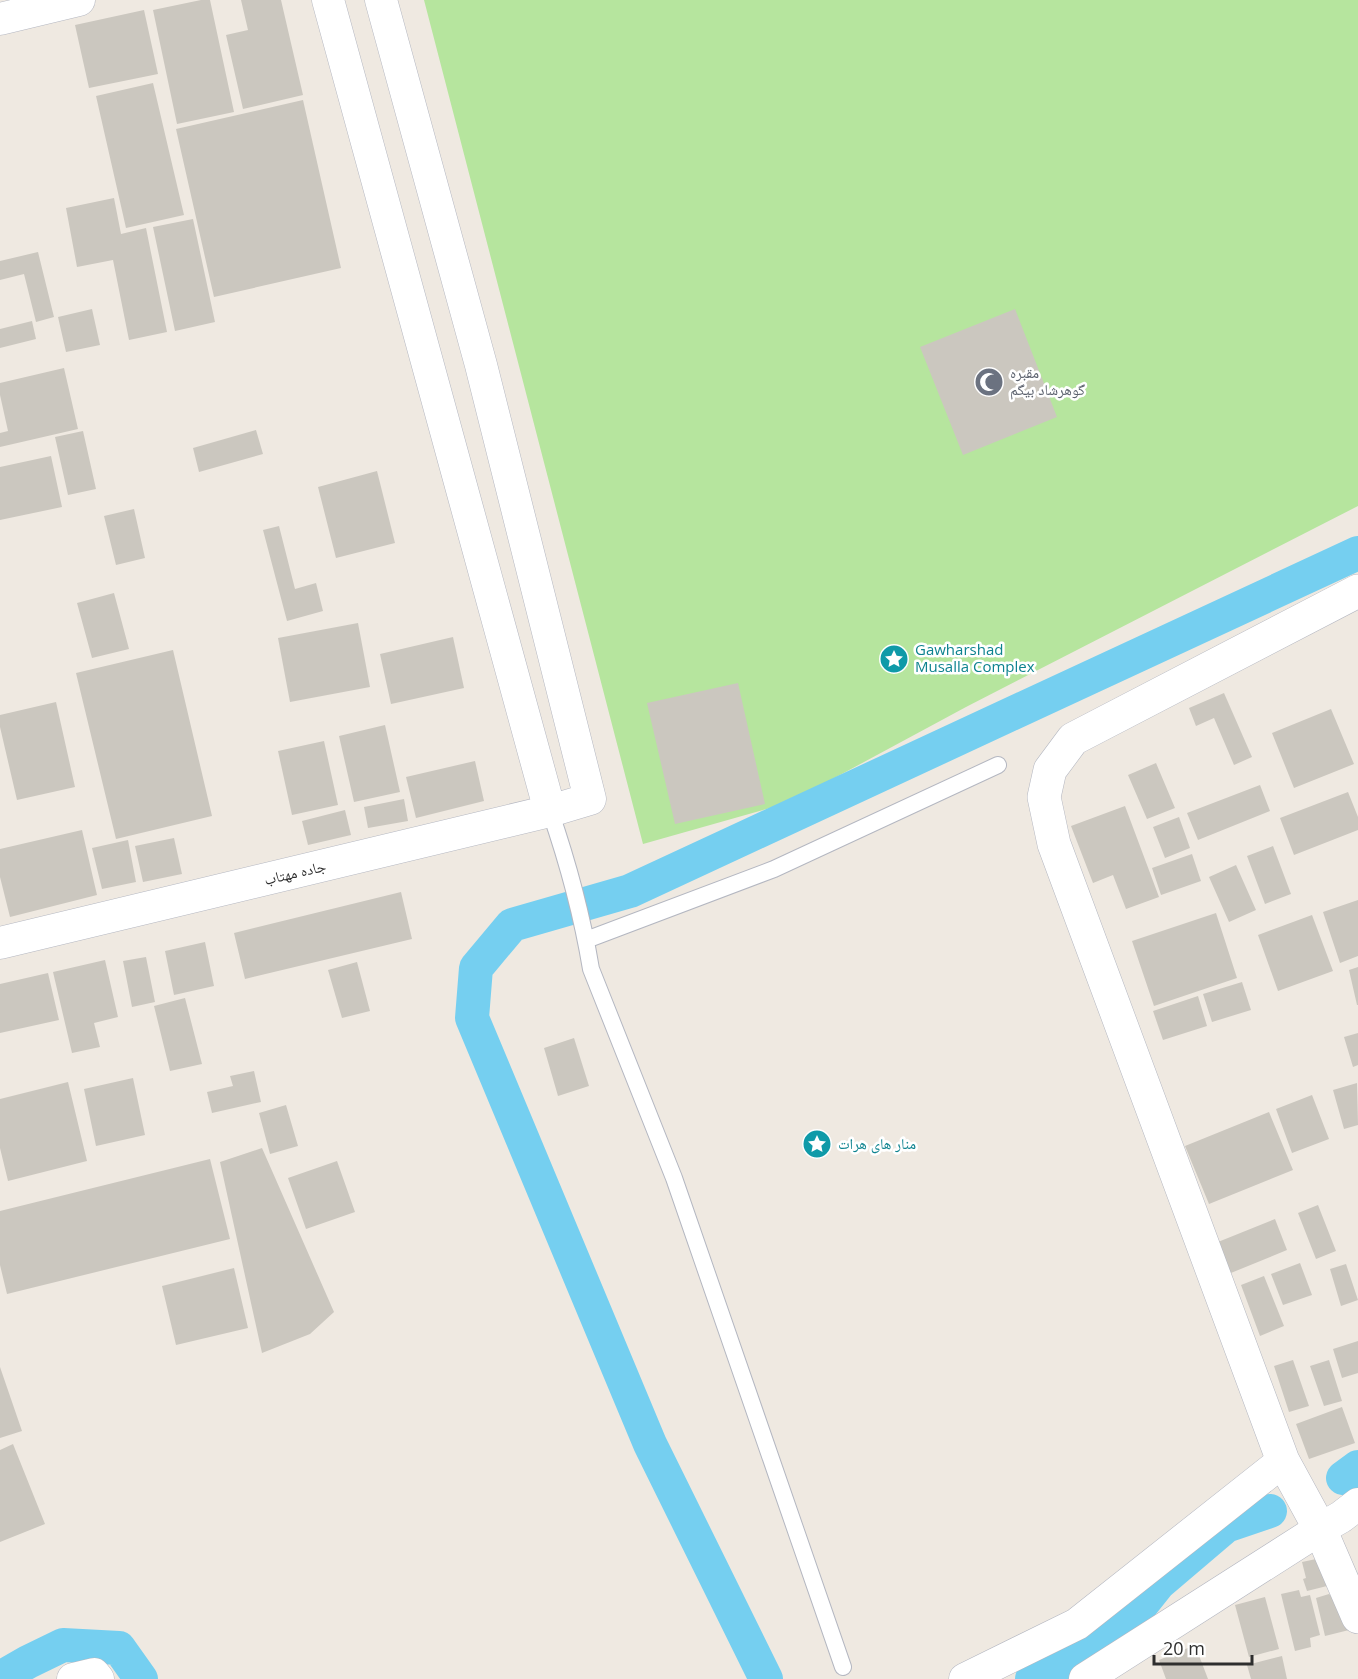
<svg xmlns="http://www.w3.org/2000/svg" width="1358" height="1679" font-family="'Open Sans','Noto Naskh Arabic',sans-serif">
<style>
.green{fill:#b6e59e}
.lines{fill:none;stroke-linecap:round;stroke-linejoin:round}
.canal{stroke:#75cff0;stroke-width:34}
.building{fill:#cbc7bf}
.lane-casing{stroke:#b4b7c1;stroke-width:18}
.street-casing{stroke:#b4b7c1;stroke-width:33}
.secondary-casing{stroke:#b4b7c1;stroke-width:34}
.lane{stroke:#fff;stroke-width:16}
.street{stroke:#fff;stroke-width:32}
.secondary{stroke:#fff;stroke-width:33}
.labels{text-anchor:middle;stroke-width:5;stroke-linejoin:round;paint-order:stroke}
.worship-label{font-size:15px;fill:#5b616d;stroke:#fff;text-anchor:start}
.culture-label{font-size:15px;fill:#0d838f;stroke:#fff;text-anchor:start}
.street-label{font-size:15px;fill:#2e2e2e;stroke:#fff}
</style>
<rect width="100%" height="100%" fill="#efe9e1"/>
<path class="green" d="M 424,0 L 1358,0 L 1358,506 L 966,707 L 788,803 L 643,844 Z"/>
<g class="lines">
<path class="canal" d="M 1343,1478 L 1358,1467
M 0,1678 L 28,1662 L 63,1645 L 119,1648 L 141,1679
M 766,1679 L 650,1444 L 472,1018 L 476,968 L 512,925 L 630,891 L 1358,553
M 1032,1679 L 1120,1632 L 1159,1583 L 1226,1526 L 1270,1511"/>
</g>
<path class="building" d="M 201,0 L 210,0 L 234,112 L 177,124 L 153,10 Z
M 241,0 L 281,0 L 303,95 L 243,109 L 226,35 L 248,30 Z
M 144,10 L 158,74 L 89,88 L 75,25 Z
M 153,83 L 184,215 L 126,228 L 96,96 Z
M 303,100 L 341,268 L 214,297 L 176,129 Z
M 114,198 L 121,234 L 146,228 L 167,332 L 129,340 L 113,260 L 77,267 L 66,208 Z
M 193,219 L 215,322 L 175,331 L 153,227 Z
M 38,252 L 54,317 L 36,322 L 24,274 L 0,280 L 0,261 Z
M 92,309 L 100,345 L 66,352 L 58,317 Z
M 1015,309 L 1057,417 L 963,455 L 920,347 Z
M 32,321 L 36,339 L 0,348 L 0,329 Z
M 64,368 L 78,429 L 0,447 L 0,433 L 8,431 L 0,395 L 0,383 Z
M 256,430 L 263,454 L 199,472 L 193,448 Z
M 83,431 L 96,489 L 68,495 L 55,437 Z
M 51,456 L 62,507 L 0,520 L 0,467 Z
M 377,471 L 395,543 L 336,558 L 318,487 Z
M 134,509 L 145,558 L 116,565 L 104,516 Z
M 279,526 L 295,589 L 316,583 L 323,611 L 287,621 L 263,530 Z
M 114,593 L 129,649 L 92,658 L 77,603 Z
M 358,623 L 370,687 L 290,702 L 278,638 Z
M 453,637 L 464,688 L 391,704 L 380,654 Z
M 173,650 L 212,816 L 116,839 L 76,673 Z
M 738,683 L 765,804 L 675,824 L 647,703 Z
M 1224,693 L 1252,757 L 1234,765 L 1214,718 L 1196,726 L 1189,708 Z
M 56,702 L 75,787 L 17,800 L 0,727 L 0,715 Z
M 1331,709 L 1354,764 L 1294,788 L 1272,733 Z
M 385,725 L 400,792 L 354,802 L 339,736 Z
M 324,741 L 338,805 L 292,815 L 278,751 Z
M 475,761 L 484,801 L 416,818 L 406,777 Z
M 1156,763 L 1175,808 L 1147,819 L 1128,775 Z
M 1260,785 L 1270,811 L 1198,840 L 1187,813 Z
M 1348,792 L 1358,817 L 1358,830 L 1294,855 L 1280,818 Z
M 404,799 L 408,821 L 368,828 L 364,807 Z
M 1125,806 L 1159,897 L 1126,909 L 1113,875 L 1093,883 L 1071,826 Z
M 345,810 L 351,835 L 308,845 L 302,821 Z
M 1179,817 L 1190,848 L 1165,858 L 1153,827 Z
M 82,830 L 97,895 L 10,917 L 0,877 L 0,849 Z
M 174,838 L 182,874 L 143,882 L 135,846 Z
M 128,840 L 136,882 L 102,889 L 92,848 Z
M 1273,846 L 1291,894 L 1265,904 L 1247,856 Z
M 1192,854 L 1201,881 L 1161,895 L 1152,868 Z
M 1236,865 L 1256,910 L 1229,922 L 1209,877 Z
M 401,892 L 412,939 L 245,979 L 234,933 Z
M 1358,900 L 1358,956 L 1340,963 L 1323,912 Z
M 1216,913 L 1237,978 L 1154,1006 L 1132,941 Z
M 1312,915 L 1333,971 L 1278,991 L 1258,935 Z
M 205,942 L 214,986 L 174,995 L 165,951 Z
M 146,957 L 155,1002 L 132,1007 L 123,961 Z
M 105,960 L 118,1017 L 94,1023 L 100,1047 L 72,1053 L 53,972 Z
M 357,962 L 370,1011 L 342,1018 L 328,970 Z
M 1358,967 L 1358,1005 L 1357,1005 L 1349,970 Z
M 48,973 L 59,1020 L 0,1033 L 0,984 Z
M 1242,982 L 1251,1010 L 1212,1022 L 1203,994 Z
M 1198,996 L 1207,1026 L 1163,1040 L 1153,1011 Z
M 185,998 L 202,1064 L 170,1071 L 154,1006 Z
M 1358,1033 L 1358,1065 L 1353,1067 L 1344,1037 Z
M 574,1038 L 589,1086 L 558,1096 L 544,1048 Z
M 254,1071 L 261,1102 L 212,1113 L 207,1092 L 233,1086 L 230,1076 Z
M 133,1078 L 145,1135 L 96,1146 L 84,1089 Z
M 68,1082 L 87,1161 L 8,1181 L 0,1148 L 0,1099 Z
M 1357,1083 L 1358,1125 L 1344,1129 L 1333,1090 Z
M 1312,1095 L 1329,1139 L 1292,1153 L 1276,1109 Z
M 286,1105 L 298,1146 L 270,1154 L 259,1113 Z
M 1269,1112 L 1293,1170 L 1209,1204 L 1185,1146 Z
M 262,1148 L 334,1312 L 310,1334 L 262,1353 L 220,1162 Z
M 210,1159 L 230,1239 L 7,1294 L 0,1265 L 0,1211 Z
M 337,1161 L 355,1212 L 306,1229 L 288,1178 Z
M 1318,1205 L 1336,1251 L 1316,1259 L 1298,1213 Z
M 1275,1219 L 1287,1250 L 1226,1275 L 1213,1244 Z
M 1300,1263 L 1312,1295 L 1283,1305 L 1271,1274 Z
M 1346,1264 L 1358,1300 L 1341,1306 L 1330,1269 Z
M 234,1268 L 248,1328 L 176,1345 L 162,1286 Z
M 1264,1276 L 1284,1326 L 1260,1336 L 1241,1285 Z
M 1358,1341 L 1358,1373 L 1342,1378 L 1333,1349 Z
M 1293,1360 L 1309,1406 L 1289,1412 L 1274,1366 Z
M 1329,1360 L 1342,1401 L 1324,1406 L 1310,1366 Z
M 0,1367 L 22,1431 L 0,1438 Z
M 1342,1407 L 1355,1443 L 1309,1459 L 1296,1424 Z
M 13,1444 L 45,1524 L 0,1542 L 0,1450 Z
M 1321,1558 L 1327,1586 L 1307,1591 L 1303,1579 L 1306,1578 L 1302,1562 Z
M 1299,1590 L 1301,1597 L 1310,1595 L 1320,1635 L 1310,1638 L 1311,1647 L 1295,1651 L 1281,1594 Z
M 1329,1594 L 1349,1613 L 1353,1629 L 1325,1636 L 1316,1598 Z
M 1265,1597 L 1279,1649 L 1249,1657 L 1235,1605 Z
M 1195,1645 L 1208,1679 L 1166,1679 L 1159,1660 Z
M 1282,1656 L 1287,1679 L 1251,1679 L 1247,1665 Z"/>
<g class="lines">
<g class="lane-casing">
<path id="lane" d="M 550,811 C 568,863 582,915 591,969 L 674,1178 L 843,1667
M 586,940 L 774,869 L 998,765"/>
</g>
<g class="street-casing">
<path id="street" d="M 328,0 L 550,811
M 0,19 L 79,0
M 0,943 L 550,811 L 590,799 L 481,365 L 381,0
M 73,1679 L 94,1674 L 98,1679
M 965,1679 L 1077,1624 L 1283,1461
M 1085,1679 L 1320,1529 L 1341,1517 L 1358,1504"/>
</g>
<g class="secondary-casing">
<path id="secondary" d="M 1358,591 L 1073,739 L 1050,770 L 1044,797 L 1054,844 L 1283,1461 L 1320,1529 L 1358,1617"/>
</g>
<use href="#lane" class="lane"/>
<use href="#street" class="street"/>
<use href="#secondary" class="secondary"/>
</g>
<defs>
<g id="mosque-disc" transform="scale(1.5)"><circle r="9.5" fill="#6b7280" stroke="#fff"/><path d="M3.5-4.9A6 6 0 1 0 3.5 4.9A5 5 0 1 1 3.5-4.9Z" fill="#fff"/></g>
<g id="sight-disc" transform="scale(1.5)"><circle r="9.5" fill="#0f9aa8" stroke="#fff"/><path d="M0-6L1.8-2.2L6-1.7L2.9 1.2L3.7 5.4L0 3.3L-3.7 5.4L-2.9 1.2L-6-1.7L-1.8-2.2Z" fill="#fff"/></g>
</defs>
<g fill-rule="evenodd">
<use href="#mosque-disc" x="989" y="382"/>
<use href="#sight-disc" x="894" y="659"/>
<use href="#sight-disc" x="817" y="1144"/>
</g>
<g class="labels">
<g class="worship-label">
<text x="1010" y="378">مقبره<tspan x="1010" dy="17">گوهرشاد بیگم</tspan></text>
</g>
<g class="culture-label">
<text x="915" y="655">Gawharshad<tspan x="915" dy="17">Musalla Complex</tspan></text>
<text x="838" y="1149">منار های هرات</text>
</g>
<g class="street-label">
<text transform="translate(295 873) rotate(-13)" y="5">جاده مهتاب</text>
</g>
</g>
<path d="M1154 1655v9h98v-9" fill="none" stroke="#2e2e2e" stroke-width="3"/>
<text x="1163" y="1655" font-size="18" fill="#2e2e2e" stroke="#ffffff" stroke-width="4.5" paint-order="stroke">20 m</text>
</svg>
